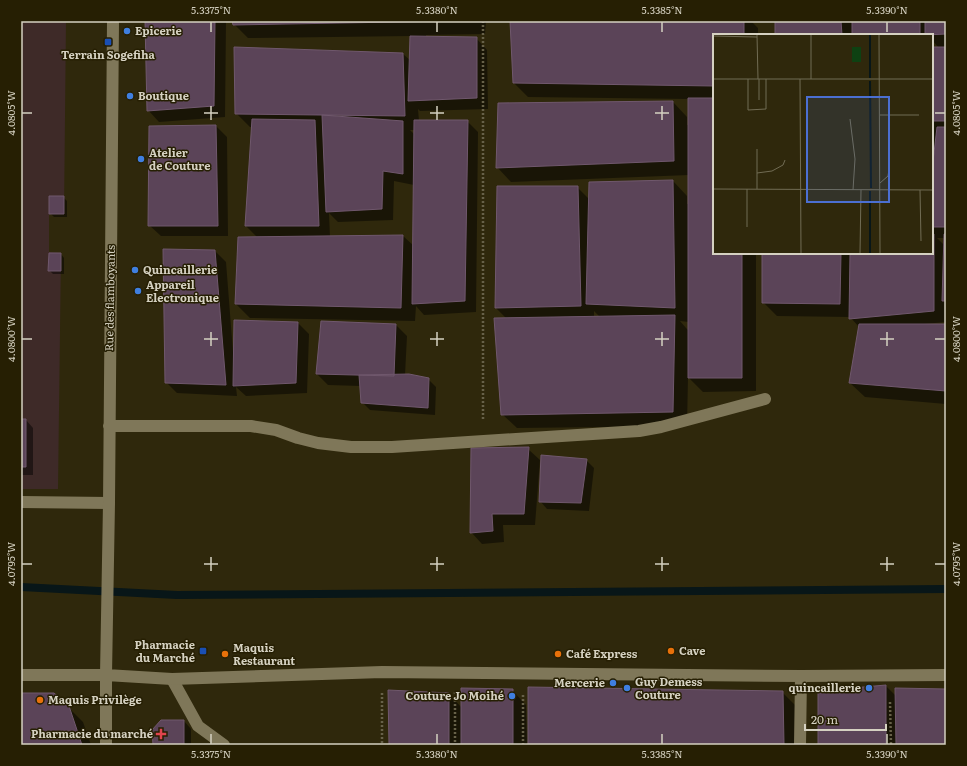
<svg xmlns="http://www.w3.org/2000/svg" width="967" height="766" font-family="Literata,serif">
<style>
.education{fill:#3e2a28}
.shadow{fill:#0007;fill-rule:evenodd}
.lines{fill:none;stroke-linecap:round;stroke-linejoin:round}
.stream{stroke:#081618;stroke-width:8}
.building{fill:#5b4458;stroke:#70586d}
.path{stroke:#676149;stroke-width:2.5;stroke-dasharray:2 2;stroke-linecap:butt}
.service{stroke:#7f7759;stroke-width:12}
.minor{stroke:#7f7759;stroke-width:12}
.ticks{fill:none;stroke:#d5d1c1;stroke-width:1.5}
.shop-dot{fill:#3f7fe0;stroke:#261f03;stroke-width:1.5}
.transit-dot{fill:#1a4fb4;stroke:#261f03;stroke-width:1.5}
.food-dot{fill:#e8710a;stroke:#261f03;stroke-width:1.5}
.health-dot{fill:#e0444e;stroke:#261f03;stroke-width:1.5}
.labels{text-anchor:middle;stroke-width:3;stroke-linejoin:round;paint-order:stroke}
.poi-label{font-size:11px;font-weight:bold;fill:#d5d1c1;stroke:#261f03;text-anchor:start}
.street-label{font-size:11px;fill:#d5d1c1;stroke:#261f03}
.inset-river{fill:none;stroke:#081618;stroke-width:2}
.inset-road{fill:none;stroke:#716c54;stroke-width:1}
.view{fill:#4b6fd2;fill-opacity:0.15;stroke:#4b6fd2;stroke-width:2}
.inset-edge{fill:none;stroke:#d5d1c1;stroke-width:2}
.neatline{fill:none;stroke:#d5d1c1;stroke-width:1.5}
.ticks-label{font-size:10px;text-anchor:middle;fill:#d5d1c1}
</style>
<rect width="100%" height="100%" fill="#2f280c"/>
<path class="education" d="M 21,21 L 66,21 L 64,214 L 49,214 L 49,252 L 61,253 L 58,489 L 21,489 Z"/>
<path class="shadow" d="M 146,21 L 226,21 L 225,117 L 159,122 L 148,110 Z
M 233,21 L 486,21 L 485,34 L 426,35 L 426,37 L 476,38 L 487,50 L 488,109 L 420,111 L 418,109 L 419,121 L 467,121 L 478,132 L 476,312 L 424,315 L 416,306 L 415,321 L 250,318 L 236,304 L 258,238 L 246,226 L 252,127 L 250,127 L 236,113 L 403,54 L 411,61 L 411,36 L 248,38 L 234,24 ZM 410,130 L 415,130 L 415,135 ZM 394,181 L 414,185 L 414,246 L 403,236 L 330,237 L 329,213 L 338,222 L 393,220 Z
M 511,21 L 751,21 L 758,28 L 758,35 L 714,35 L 714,253 L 756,253 L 756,391 L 703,392 L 688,377 L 687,426 L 517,428 L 502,414 L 507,319 L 496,308 L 577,187 L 589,199 L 673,181 L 687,196 L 687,204 L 689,204 L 689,175 L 511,182 L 497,167 L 673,102 L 687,117 L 687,125 L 689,125 L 689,99 L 528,97 L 514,83 ZM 594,311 L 600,317 L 594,318 ZM 680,321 L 689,322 L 689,331 L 686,328 Z
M 776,21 L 946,21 L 946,304 L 945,303 L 945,322 L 925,324 L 925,325 L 946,325 L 946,404 L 865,397 L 850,383 L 860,328 L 850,317 L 777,316 L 763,302 L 763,253 L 932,253 L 932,48 L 939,48 L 932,40 L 932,35 L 776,35 ZM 937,238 L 945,238 L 945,246 Z
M 216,126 L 227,137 L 228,236 L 161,236 L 149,225 Z
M 63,197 L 67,201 L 67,217 L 54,217 L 50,213 Z
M 215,251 L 226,262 L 233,352 L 298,323 L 309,334 L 307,393 L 246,396 L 236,387 L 237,396 L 177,393 L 166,382 Z
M 61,254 L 64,258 L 64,274 L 53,274 L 49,270 Z
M 322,322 L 396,325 L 407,336 L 405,375 L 428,379 L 436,387 L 435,415 L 370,410 L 362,402 L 361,386 L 328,385 L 317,374 Z
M 21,420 L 26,420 L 33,428 L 33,475 L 21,475 Z
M 528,449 L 540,460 L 535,525 L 503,525 L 504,542 L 482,544 L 471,532 Z
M 586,460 L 594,468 L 589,511 L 547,509 L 540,501 Z
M 886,686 L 896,696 L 946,690 L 946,745 L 819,745 Z
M 512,690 L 526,705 L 527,745 L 390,745 L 449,694 L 462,708 Z
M 782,692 L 796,706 L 798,745 L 529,745 Z
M 21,694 L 68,707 L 83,722 L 91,745 L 21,745 Z
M 184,721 L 191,729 L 191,745 L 154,745 Z"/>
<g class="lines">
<path class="stream" d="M 21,587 L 177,595 L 946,589"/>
</g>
<path class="building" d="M 145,21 L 215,21 L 214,106 L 147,111 Z
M 232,21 L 451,21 L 233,25 Z
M 510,21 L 744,21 L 744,35 L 714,35 L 714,86 L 513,83 Z
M 775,21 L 841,21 L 842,35 L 775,35 Z
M 852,21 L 920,21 L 920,35 L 852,35 Z
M 925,21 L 946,21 L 946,34 L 925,35 Z
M 410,36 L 477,37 L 477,98 L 408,101 Z
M 234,47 L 403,53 L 405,116 L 235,114 Z
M 932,47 L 946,47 L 946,121 L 932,121 Z
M 688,98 L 714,98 L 714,253 L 742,253 L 742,378 L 688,378 Z
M 673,101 L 674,161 L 496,168 L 498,103 Z
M 322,115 L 403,121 L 403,174 L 383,171 L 382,209 L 326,212 Z
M 252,119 L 315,120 L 319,226 L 245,226 Z
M 414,120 L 468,120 L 465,301 L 412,304 Z
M 216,125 L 218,226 L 148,226 L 149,126 Z
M 937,127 L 946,127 L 946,227 L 932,227 L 932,170 Z
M 673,180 L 675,308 L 586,304 L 589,182 Z
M 497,186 L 578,186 L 581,306 L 495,308 Z
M 49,196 L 64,196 L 64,214 L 49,214 Z
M 932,234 L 934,234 L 934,311 L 849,319 L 850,253 L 932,253 Z
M 944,234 L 946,234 L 946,301 L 942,301 Z
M 403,235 L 401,308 L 235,304 L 238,237 Z
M 163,249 L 215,250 L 226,385 L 165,383 Z
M 49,253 L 61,253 L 61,271 L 48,271 Z
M 762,253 L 841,253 L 840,304 L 762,303 Z
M 675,315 L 673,412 L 501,415 L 494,318 Z
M 234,320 L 298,322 L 296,383 L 233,386 Z
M 321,321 L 396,324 L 394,376 L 316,374 Z
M 859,324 L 946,324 L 946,391 L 849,383 Z
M 409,374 L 429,378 L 428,408 L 361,403 L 359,375 Z
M 21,419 L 26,419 L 26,467 L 21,467 Z
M 529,447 L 524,514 L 492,514 L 493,531 L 470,533 L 471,448 Z
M 541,455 L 587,459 L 581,503 L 539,502 Z
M 886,685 L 886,745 L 818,745 L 818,691 Z
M 528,687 L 783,691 L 784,745 L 528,745 Z
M 461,688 L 513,689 L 513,745 L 461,745 Z
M 895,688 L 946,689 L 946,745 L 896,745 Z
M 388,690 L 449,693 L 449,745 L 389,745 Z
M 21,693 L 54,693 L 69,706 L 82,745 L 21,745 Z
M 161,720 L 184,720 L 184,745 L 153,745 L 152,730 Z"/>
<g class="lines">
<path class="path" d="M 483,21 L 483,420
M 455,692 L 455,745
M 382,693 L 382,745
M 890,702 L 891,745
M 523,745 L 523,694"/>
<path class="service" d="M 21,502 L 109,503
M 172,679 L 198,726 L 224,745"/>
<path class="minor" d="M 109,426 L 251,426 L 276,430 L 298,438 L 318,443 L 351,447 L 392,447 L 639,431 L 661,427 L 765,399
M 21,675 L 106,675 L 172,679 L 382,672 L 801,676 L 946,675
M 106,745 L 106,675 L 109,503 L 113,21
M 800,745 L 801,676"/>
</g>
<path class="ticks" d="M 211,22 L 211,32M 437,22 L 437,32M 662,22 L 662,32M 887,22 L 887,32M 211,106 L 211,120M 437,106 L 437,120M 662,106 L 662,120M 22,113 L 32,113M 204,113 L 218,113M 430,113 L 444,113M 655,113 L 669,113M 935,113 L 945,113M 211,332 L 211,346M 437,332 L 437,346M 662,332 L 662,346M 887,332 L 887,346M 22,339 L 32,339M 204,339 L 218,339M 430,339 L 444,339M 655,339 L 669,339M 880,339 L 894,339M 935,339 L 945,339M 211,557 L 211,571M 437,557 L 437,571M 662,557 L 662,571M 887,557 L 887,571M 22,564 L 32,564M 204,564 L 218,564M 430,564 L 444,564M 655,564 L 669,564M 880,564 L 894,564M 935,564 L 945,564M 211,734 L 211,744M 437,734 L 437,744M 662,734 L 662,744M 887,734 L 887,744"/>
<g class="shop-dot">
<circle cx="127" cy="31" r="4"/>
<circle cx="130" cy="96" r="4"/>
<circle cx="141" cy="159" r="4"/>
<circle cx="135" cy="270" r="4"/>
<circle cx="138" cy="291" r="4"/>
<circle cx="613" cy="683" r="4"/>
<circle cx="627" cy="688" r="4"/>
<circle cx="869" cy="688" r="4"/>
<circle cx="512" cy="696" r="4"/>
</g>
<g class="transit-dot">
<rect x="104" y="38" width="8" height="8" rx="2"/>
<rect x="199" y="647" width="8" height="8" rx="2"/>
</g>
<g class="food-dot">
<circle cx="671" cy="651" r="4"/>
<circle cx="225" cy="654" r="4"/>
<circle cx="558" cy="654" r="4"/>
<circle cx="40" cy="700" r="4"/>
</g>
<path class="health-dot" d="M159 728h4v4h4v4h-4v4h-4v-4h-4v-4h4z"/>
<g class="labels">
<g class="poi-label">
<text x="135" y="35">Epicerie</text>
<text x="108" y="59" text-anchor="middle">Terrain Sogefiha</text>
<text x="138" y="100">Boutique</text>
<text x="149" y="157">Atelier<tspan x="149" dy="13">de Couture</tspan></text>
<text x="143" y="274">Quincaillerie</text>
<text x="146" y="289">Appareil<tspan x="146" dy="13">Electronique</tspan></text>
<text x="195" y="649" text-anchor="end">Pharmacie<tspan x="195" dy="13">du Marché</tspan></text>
<text x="233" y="652">Maquis<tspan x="233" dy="13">Restaurant</tspan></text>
<text x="679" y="655">Cave</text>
<text x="566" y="658">Café Express</text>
<text x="635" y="686">Guy Demess<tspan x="635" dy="13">Couture</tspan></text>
<text x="605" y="687" text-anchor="end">Mercerie</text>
<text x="861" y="692" text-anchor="end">quincaillerie</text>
<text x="504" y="700" text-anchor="end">Couture Jo Moihé</text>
<text x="48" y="704">Maquis Privilège</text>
<text x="153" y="738" text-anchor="end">Pharmacie du marché</text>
</g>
<g class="street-label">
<text transform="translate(110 298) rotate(-89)" y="4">Rue des flamboyants</text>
</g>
</g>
<g transform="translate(713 34)">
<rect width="220" height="220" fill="#2f280c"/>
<path d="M 139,13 L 148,13 L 148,28 L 139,28 Z" fill="#0e4112"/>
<path class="inset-river" d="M 157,1 L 157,44M 157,47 L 158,154M 157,219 L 157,157"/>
<path class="inset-road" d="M 44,1 L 45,45M 98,1 L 98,45M 166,1 L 167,219M 0,2 L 44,3M 0,45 L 220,45M 35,45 L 35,76 L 53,75 L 53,45M 46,45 L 46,66M 87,45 L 88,219M 167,81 L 206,81M 137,85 L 142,125 L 140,156M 44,115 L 44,155M 44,139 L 59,137 L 70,131 L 72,126M 167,149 L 175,142 L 176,135M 0,155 L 220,156M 34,155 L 34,193M 207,156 L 208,207M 147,219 L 148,156"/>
<path class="view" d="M 94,63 L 176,63 L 176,168 L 94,168 Z"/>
<rect width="220" height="220" class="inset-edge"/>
</g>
<rect width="967" height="766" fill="none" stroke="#261f03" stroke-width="44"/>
<path d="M805 724v6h81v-6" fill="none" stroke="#d5d1c1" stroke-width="2"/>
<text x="811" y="724" font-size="12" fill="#d5d1c1" stroke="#261f03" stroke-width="3" paint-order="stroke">20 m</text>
<rect x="22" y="22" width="923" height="722" class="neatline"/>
<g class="ticks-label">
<text x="211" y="14">5.3375°N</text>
<text x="437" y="14">5.3380°N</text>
<text x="662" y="14">5.3385°N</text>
<text x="887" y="14">5.3390°N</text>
<text transform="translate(956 113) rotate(-90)" y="4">4.0805°W</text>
<text transform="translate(11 113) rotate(-90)" y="4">4.0805°W</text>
<text transform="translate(956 339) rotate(-90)" y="4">4.0800°W</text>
<text transform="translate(11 339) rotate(-90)" y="4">4.0800°W</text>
<text transform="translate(956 564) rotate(-90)" y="4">4.0795°W</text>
<text transform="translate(11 564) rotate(-90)" y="4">4.0795°W</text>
<text x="211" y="758">5.3375°N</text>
<text x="437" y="758">5.3380°N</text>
<text x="662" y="758">5.3385°N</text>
<text x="887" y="758">5.3390°N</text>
</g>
</svg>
